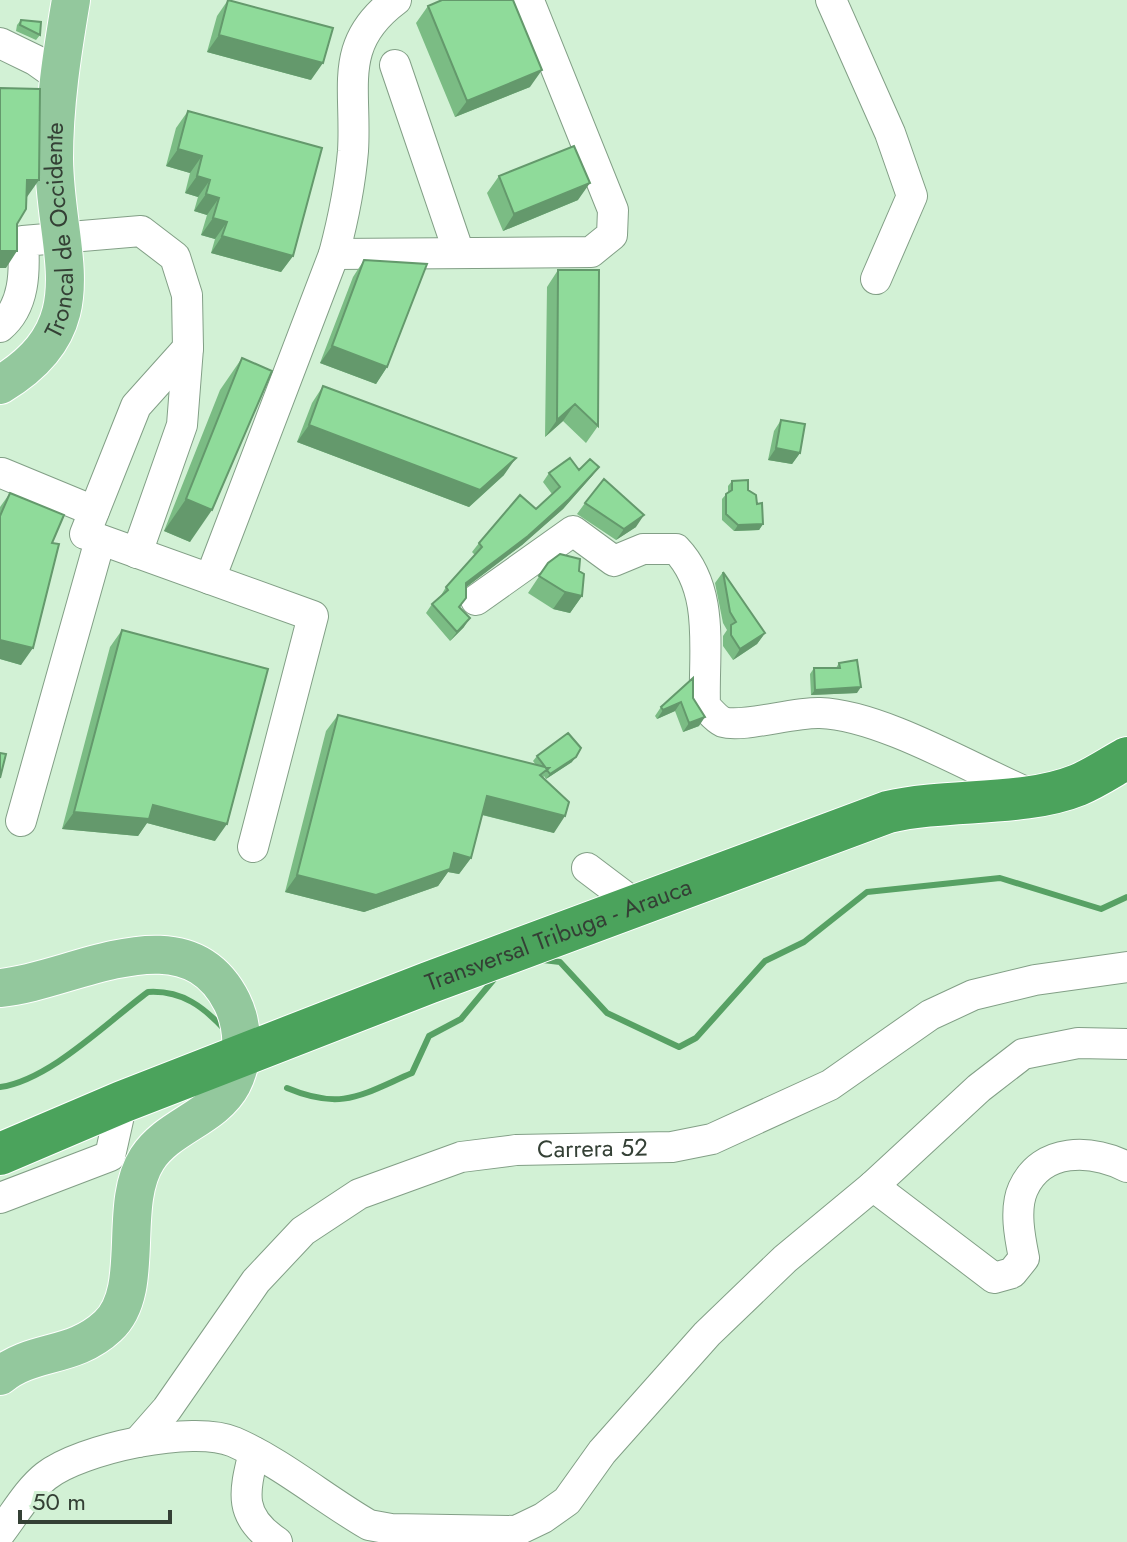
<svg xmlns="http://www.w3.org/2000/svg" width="1127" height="1542" font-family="Jost,sans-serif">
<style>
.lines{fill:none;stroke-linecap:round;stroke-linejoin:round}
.stream{stroke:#57a164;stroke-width:6}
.minor-casing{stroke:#829f86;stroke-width:32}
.major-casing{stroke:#fff;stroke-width:40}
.highway-casing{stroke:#fff;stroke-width:44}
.minor{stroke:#fff;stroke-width:30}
.major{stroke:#93c89d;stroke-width:38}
.highway{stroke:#4ba35c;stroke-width:42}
.wall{fill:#7bbc84}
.shaded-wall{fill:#64996c}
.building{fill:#8fdb9a;stroke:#64996c;stroke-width:2}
.labels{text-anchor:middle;stroke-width:8;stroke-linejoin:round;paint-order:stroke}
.street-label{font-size:24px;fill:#344035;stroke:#d2f1d5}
</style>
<rect width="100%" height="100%" fill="#d2f1d5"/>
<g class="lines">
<path class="stream" d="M 543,960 L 560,962 L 607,1013 L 679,1047 L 696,1038 L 765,961 L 804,942 L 867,892 L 1000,878 L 1101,909 L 1127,897
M 0,1087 C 50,1080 107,1022 148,992 C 182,990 204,1007 226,1031
M 287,1088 C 342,1111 361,1095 412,1073 L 429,1036 L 461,1019 L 495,978"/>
<g class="minor-casing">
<g id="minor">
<path d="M 831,0 L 890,133 L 912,196 L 876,279"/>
<path d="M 0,43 L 35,60 L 59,77"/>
<path d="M 395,65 L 459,253"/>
<path d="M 334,254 L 591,252 L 612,235 L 613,210 L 529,1"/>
<path d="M 0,327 C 25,306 25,271 23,241 L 141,231 L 175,257 L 187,295 L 188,348 L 182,425 L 137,553"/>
<path d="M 188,348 L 136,406 L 85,534 L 313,616 L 253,847"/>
<path d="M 2,473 L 94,511"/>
<path d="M 210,579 L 334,254 C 343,220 350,186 353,151 C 357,87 337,44 396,0"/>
<path d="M 476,600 L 573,531 L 614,561 L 643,549 L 676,549 C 716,591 703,652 705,706 C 710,711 716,719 723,722 C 743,728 793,712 820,713 C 881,715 972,769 1030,794"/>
<path d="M 21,821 L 100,540"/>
<path d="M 587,868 L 636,905"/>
<path d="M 873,1186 L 994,1278 L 1012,1273 L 1024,1258 C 1020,1238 1014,1209 1023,1189 C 1042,1147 1091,1149 1127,1167"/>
<path d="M 0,1198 L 110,1156 L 122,1102"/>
<path id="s1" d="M 138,1442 L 167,1409 L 256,1281 L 303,1231 L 359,1194 L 461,1157 L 516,1150 L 672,1147 L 712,1139 L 830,1085 L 930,1015 L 973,995 L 1035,980 L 1127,967"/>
<path d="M 254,1452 C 244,1493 238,1516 277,1542"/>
<path d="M 0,1533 C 14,1515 28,1490 46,1476 C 80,1449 194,1424 234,1442 C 282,1463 324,1499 369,1525 L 391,1529 L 516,1531 L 543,1518 L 567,1501 L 602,1452 L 707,1334 L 785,1259 L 873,1186 L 979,1088 L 1023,1054 L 1078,1043 L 1127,1044"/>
</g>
</g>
<g class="major-casing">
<g id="major">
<path id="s2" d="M 0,385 C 100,325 55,254 54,159 C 54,105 62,53 71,0"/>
<path d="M 0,988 C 72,982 185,908 232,1002 C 244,1027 245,1059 232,1084 C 214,1118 168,1126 147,1159 C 117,1206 147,1290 108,1326 C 73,1359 32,1349 0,1376"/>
</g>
</g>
<g class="highway-casing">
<g id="highway">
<path id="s3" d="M 0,1154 L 122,1102 L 428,983 L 888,812 C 948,798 1024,807 1078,785 C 1095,778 1111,767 1127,758"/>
</g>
</g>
<use href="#minor" class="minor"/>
<use href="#major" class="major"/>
<use href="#highway" class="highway"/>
</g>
<path class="wall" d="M 228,0 L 311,80 L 207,52 L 217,16 Z
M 428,6 L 530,87 L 455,117 L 416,23 Z
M 21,20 L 40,35 L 36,40 L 16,31 L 17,25 Z
M 188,111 L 293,256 L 281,272 L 211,253 L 215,239 L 201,235 L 207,215 L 194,211 L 198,197 L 185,193 L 190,173 L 166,166 L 176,128 Z
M 499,176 L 578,200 L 503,231 L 487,193 Z
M 364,260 L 387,367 L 376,384 L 320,363 L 353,277 Z
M 558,270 L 598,426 L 586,443 L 563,421 L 545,437 L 547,287 Z
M 242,358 L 190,542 L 164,531 L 220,390 Z
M 323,386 L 504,475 L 469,507 L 297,442 L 312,403 Z
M 781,420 L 800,453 L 792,464 L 768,460 L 774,431 Z
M 599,467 L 592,476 L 563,509 L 522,545 L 466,587 L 460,608 L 464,627 L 450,641 L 426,613 L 432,604 L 440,597 L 446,587 L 475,555 L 472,552 L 479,543 L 536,509 L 552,494 L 543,482 L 549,473 Z
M 732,481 L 748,490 L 757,504 L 763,524 L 759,530 L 734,531 L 722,520 L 722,499 L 728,492 L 728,486 Z
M 10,493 L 52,543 L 21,665 L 0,659 L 0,507 Z
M 585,503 L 636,527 L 616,540 L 577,514 Z
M 548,563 L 579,571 L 582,596 L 570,613 L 553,609 L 528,593 Z
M 723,572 L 765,633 L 757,644 L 733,660 L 723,646 L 723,636 L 727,630 L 723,623 L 715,583 Z
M 122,630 L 215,841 L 147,823 L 138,836 L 62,829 L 110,647 Z
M 839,663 L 857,693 L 811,695 L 810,674 L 814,668 L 836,668 Z
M 693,698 L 699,726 L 683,732 L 675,711 L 657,719 L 655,716 L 661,707 Z
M 338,715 L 536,765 L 533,761 L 537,756 L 572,762 L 546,779 L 544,776 L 543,778 L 554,833 L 482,815 L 471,858 L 459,874 L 448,872 L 438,886 L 364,912 L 285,892 L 326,731 Z"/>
<path class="shaded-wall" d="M 219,35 L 323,63 L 311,80 L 207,52 Z
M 542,70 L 530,87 L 455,117 L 467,101 Z
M 178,149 L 202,156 L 190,173 L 166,166 Z
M 197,176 L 210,180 L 198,197 L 185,193 Z
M 27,180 L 39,180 L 27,197 L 15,197 Z
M 590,183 L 578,200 L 503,231 L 514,214 Z
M 206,194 L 219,198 L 207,215 L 194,211 Z
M 213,218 L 227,222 L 215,239 L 201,235 Z
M 222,236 L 293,256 L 281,272 L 211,253 Z
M 0,251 L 17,251 L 6,268 L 0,268 Z
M 332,346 L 387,367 L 376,384 L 320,363 Z
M 575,404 L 563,421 L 545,437 L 557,420 Z
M 309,425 L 516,458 L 504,475 L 469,507 L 297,442 Z
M 776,448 L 800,453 L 792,464 L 768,460 Z
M 599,467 L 592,476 L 563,509 L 522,545 L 460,592 L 466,583 Z
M 186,499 L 212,510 L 190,542 L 164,531 Z
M 644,515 L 636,527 L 616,540 L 624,529 Z
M 763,524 L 759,530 L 734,531 L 738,525 Z
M 565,592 L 582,596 L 570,613 L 553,609 Z
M 470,618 L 464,627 L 450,641 L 457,632 Z
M 765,633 L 757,644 L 733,660 L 740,649 Z
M 0,640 L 33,648 L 21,665 L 0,659 Z
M 861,687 L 857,693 L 811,695 L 815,690 Z
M 681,702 L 675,711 L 657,719 L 663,710 Z
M 705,717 L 699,726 L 683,732 L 689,723 Z
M 576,757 L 572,762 L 546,779 L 550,774 Z
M 487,796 L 565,816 L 554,833 L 475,813 Z
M 153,805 L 227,824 L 215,841 L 147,823 L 138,836 L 62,829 L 74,812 Z
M 454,853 L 471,858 L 459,874 L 448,872 L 438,886 L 364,912 L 285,892 L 297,875 Z"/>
<path class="building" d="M 228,0 L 333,28 L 323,63 L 219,35 Z
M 442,0 L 513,0 L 542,70 L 467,101 L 428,6 Z
M 21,20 L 41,22 L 40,35 L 20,25 Z
M 0,88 L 40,89 L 39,180 L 27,180 L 26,209 L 17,224 L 17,251 L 0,251 Z
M 188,111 L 322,148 L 293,256 L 222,236 L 227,222 L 213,218 L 219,198 L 206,194 L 210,180 L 197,176 L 202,156 L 178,149 Z
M 574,146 L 590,183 L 514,214 L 499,176 Z
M 364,260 L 427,264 L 387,367 L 332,346 Z
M 558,270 L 599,270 L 598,426 L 575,404 L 557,420 Z
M 242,358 L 272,371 L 212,510 L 186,499 Z
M 323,386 L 516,458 L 480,490 L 309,425 Z
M 781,420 L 805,424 L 800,453 L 776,448 Z
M 570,458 L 579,470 L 590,459 L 599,467 L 569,499 L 528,536 L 466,583 L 466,598 L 459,607 L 470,618 L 457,632 L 432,604 L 448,590 L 446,587 L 482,547 L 479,543 L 520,495 L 536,509 L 560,487 L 549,473 Z
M 604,479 L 644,515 L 624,529 L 585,503 Z
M 748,480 L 748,490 L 756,495 L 757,504 L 762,503 L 763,524 L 738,525 L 726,514 L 726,494 L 732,490 L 732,481 Z
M 10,493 L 64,515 L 52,543 L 59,544 L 33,648 L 0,640 L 0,516 Z
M 560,554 L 580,559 L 579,571 L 584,574 L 582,596 L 565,592 L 539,576 L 548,563 Z
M 723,572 L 765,633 L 740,649 L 731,635 L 731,625 L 736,622 L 730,612 Z
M 122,630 L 268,669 L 227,824 L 153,805 L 149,819 L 74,812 Z
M 857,660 L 861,687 L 815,690 L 814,668 L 840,668 L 839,663 Z
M 693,678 L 693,698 L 705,717 L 689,723 L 681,702 L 663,710 L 661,707 Z
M 338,715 L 549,768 L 540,775 L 569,802 L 565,816 L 487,796 L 471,858 L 454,853 L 450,869 L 376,895 L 297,875 Z
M 568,733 L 581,748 L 576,757 L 550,774 L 547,770 L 549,768 L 546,768 L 537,756 Z
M 0,753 L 6,754 L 0,778 Z"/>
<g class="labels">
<g class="street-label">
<text dy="8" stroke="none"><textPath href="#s2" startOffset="180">Troncal de Occidente</textPath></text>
<text dy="8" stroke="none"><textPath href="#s3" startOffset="600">Transversal Tribuga - Arauca</textPath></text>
<text dy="8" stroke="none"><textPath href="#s1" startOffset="576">Carrera 52</textPath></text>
</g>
</g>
<path d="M20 1510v12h150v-12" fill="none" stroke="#344035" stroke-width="4"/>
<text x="32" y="1510" font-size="24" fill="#344035" stroke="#d2f1d5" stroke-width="6" paint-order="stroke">50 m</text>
</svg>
